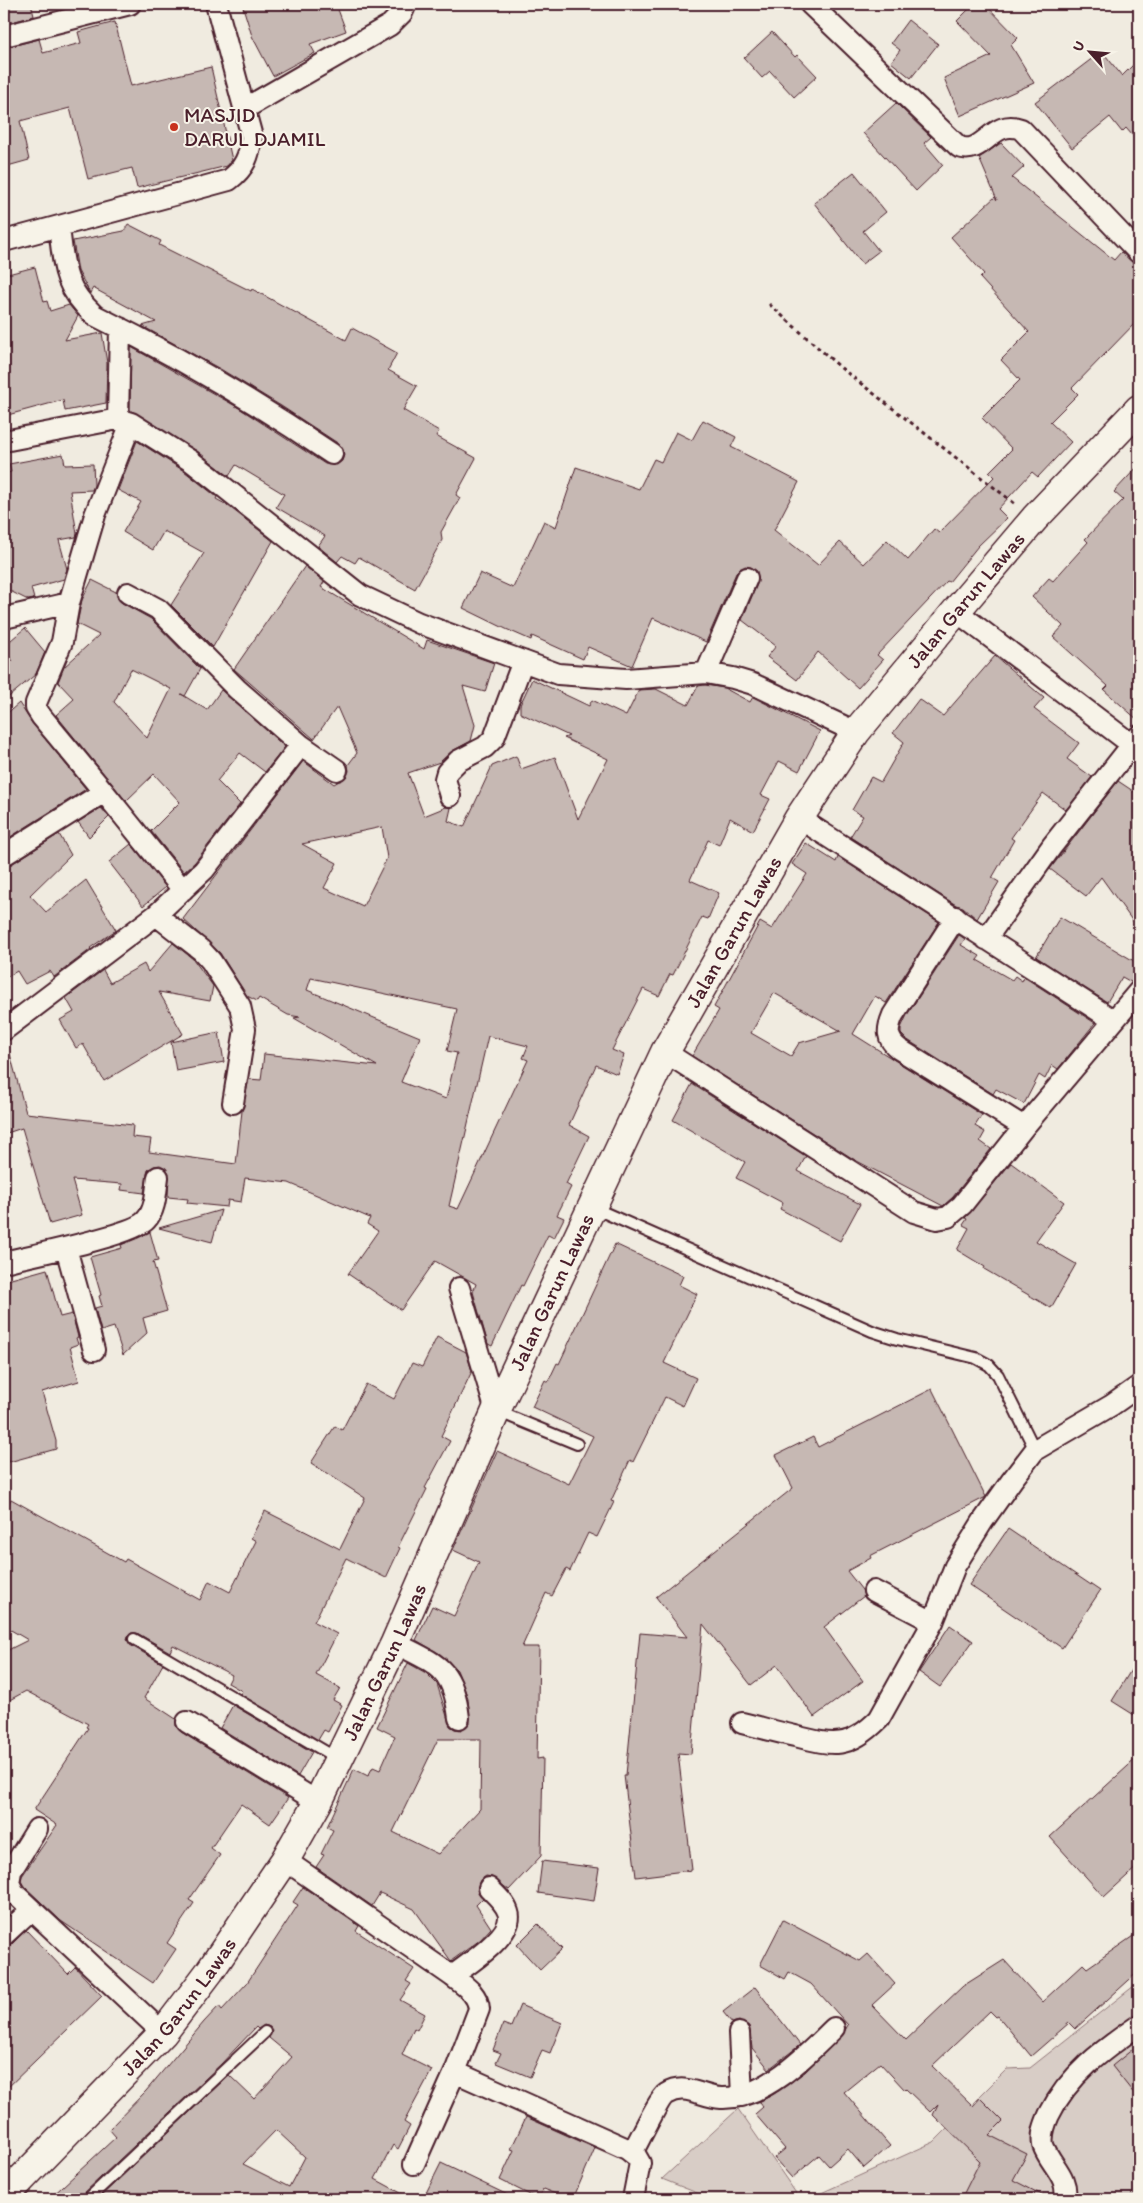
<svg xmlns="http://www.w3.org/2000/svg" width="1143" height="2203" font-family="Itim,sans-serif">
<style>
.green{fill:#d8cdc6;stroke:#917678}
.building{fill:#c6b8b3;stroke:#4a1f2b;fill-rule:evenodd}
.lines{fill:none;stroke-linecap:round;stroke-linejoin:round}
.lane-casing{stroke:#4a1f2b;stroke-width:14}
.street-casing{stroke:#4a1f2b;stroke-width:24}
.secondary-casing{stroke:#4a1f2b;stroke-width:31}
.path{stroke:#4a1f2b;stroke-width:3;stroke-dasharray:4 4;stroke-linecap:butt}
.lane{stroke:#f7f3e8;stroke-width:10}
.street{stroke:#f7f3e8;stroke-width:20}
.secondary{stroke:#f7f3e8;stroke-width:28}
.poi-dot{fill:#c8321e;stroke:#f7f3e8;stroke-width:2}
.labels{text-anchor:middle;stroke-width:4;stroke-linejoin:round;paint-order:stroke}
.poi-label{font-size:21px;fill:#4a1f2b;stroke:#f7f3e8;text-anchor:start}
.street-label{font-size:21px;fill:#4a1f2b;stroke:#f7f3e8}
</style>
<rect width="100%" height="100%" fill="#f0ebe0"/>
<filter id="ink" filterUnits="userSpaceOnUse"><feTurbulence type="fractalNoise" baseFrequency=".02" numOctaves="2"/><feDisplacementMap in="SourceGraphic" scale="10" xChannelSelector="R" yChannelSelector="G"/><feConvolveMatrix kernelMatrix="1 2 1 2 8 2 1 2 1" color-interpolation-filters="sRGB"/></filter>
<g filter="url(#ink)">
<path class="green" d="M 1139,1982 L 1139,2199 L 808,2199 L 934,2142 L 1007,2069 L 1030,2068 Z
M 738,2109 L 800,2199 L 712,2199 L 662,2179 Z"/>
<path class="building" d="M 4,4 L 31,4 L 34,16 L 4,24 Z
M 242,4 L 336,4 L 346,31 L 310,44 L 315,53 L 273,76 L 252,36 Z
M 974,4 L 985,4 L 1018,38 L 1011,45 L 1034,83 L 960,116 L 944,78 L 991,56 L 957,21 Z
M 908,20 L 938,44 L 911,78 L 891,62 L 900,50 L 891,43 Z
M 115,22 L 131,86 L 211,67 L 232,160 L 227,166 L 137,188 L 132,168 L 88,179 L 70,108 L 20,121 L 29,160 L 4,167 L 4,48 L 39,39 L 43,53 L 81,43 L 78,32 Z
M 772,32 L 795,57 L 797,55 L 817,76 L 794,97 L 770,71 L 762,78 L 744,58 Z
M 1102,51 L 1122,76 L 1139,59 L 1139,143 L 1126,128 L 1122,132 L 1110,117 L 1072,148 L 1035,102 Z
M 896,103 L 931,137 L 924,143 L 943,165 L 916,191 L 863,133 Z
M 1001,143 L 1024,167 L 1012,178 L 1114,260 L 1121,252 L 1131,261 L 1139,265 L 1139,319 L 1072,388 L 1078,394 L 1050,422 L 1071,442 L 1038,477 L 1032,472 L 998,509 L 1007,518 L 978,546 L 949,582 L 947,581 L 877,655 L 883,660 L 858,688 L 818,652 L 797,680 L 767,657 L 776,646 L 742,620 L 758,582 L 757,571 L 751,567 L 745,566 L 736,573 L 706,642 L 653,618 L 632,666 L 588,647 L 583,659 L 532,636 L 531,640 L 506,629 L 463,608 L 480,573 L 513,588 L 544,521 L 556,527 L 576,467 L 639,489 L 654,459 L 661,462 L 676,432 L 692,440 L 703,420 L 736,437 L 731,447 L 799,482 L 774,530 L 818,565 L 840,542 L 864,564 L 887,540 L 908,560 L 934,529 L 939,533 L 994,477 L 989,472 L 1012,449 L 982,418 L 1020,380 L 1001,360 L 1029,332 L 980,278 L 984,274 L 951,237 L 995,197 L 997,200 L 979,158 Z
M 854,172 L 886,212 L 863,231 L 879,251 L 862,264 L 814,203 Z
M 128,224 L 161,241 L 159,245 L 251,291 L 252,289 L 346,340 L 352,328 L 397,353 L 388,370 L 417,386 L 403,410 L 439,431 L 436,436 L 476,458 L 456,495 L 460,498 L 441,532 L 442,540 L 415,589 L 359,557 L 355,563 L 342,556 L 337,562 L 318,546 L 325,536 L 276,507 L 284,494 L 236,465 L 229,476 L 197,451 L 130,410 L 131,347 L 239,408 L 325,464 L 337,465 L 342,461 L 344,455 L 343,449 L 339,444 L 281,406 L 222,370 L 142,326 L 156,322 L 93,288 L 90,293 L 78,271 L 73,241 L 124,231 Z
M 35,267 L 44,302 L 47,301 L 50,311 L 69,305 L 78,316 L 65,340 L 102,333 L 107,363 L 106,403 L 65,411 L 63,400 L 4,416 L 4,275 Z
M 137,441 L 184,471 L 217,497 L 216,499 L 227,505 L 273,541 L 213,647 L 171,605 L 204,553 L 164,531 L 153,550 L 123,532 L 141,502 L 118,490 Z
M 63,454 L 65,465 L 93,464 L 94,485 L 92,490 L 70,491 L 77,534 L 76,537 L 59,540 L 67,569 L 64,579 L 31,588 L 34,599 L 28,600 L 4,588 L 4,474 L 11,472 L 9,464 Z
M 1139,465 L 1139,721 L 1104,690 L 1108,686 L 1053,637 L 1063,626 L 1032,597 L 1049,578 L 1053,581 L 1088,542 L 1085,539 L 1123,500 L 1114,492 Z
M 305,566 L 324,582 L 321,587 L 424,649 L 427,640 L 494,663 L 485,692 L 463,686 L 475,725 L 471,741 L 452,751 L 440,762 L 408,773 L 424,816 L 446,807 L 451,808 L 448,821 L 464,827 L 492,766 L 516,756 L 521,769 L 555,757 L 578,819 L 608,759 L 564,738 L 569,736 L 520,713 L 520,705 L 532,679 L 589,706 L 592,700 L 626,716 L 639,690 L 656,689 L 688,705 L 698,686 L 705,685 L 724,688 L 750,702 L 753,697 L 820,731 L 799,771 L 779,761 L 761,795 L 770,799 L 753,831 L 730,818 L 719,845 L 708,840 L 690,880 L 719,893 L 708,919 L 702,917 L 673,975 L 670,974 L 659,996 L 643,989 L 612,1050 L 624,1055 L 617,1074 L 596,1065 L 569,1125 L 589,1136 L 566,1184 L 571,1187 L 557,1215 L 564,1218 L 554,1238 L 548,1235 L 523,1286 L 521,1285 L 492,1346 L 488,1344 L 473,1292 L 476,1284 L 435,1261 L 401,1310 L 348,1274 L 378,1231 L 367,1224 L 370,1218 L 289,1183 L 245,1178 L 241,1202 L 228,1200 L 227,1207 L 187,1203 L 188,1199 L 168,1197 L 169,1173 L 166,1168 L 160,1165 L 154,1166 L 148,1170 L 144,1193 L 121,1190 L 122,1184 L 72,1180 L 82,1215 L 50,1224 L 22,1128 L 4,1134 L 4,1054 L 10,1054 L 26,1113 L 133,1125 L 132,1137 L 151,1139 L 149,1152 L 236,1164 L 242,1111 L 249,1079 L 261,1080 L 264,1054 L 377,1066 L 294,1018 L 300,1017 L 288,1015 L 259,998 L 257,1001 L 247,996 L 220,953 L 183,919 L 303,761 L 334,784 L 346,777 L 349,771 L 348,765 L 357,753 L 337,707 L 314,739 L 234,669 ZM 382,827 L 387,858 L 363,906 L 324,888 L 337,863 L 302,844 ZM 311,978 L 457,1009 L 447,1051 L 457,1053 L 446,1099 L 401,1082 L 420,1037 L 307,990 ZM 488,1036 L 528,1046 L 523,1058 L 528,1060 L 458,1209 L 449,1206 Z
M 92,580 L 116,592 L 118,599 L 122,603 L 151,619 L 200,669 L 185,696 L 181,694 L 207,710 L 221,690 L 285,747 L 265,772 L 240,753 L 217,781 L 240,804 L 195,862 L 184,872 L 151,831 L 180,802 L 154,774 L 126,801 L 56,715 L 74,699 L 58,682 L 64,667 L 99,635 L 77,624 L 82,600 ZM 131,669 L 171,689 L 147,738 L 114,702 Z
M 25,628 L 45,652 L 36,674 L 4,701 L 4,668 L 13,661 L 4,650 L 4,646 Z
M 995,656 L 1044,698 L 1034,709 L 1079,743 L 1067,759 L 1092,777 L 1066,810 L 1043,793 L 1011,838 L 1014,840 L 992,878 L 999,882 L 977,919 L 963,907 L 956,905 L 850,837 L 863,816 L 852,810 L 871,777 L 881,782 L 904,742 L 893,733 L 919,699 L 943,716 Z
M 19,703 L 32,723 L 86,789 L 4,841 L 4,716 Z
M 1118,781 L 1139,795 L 1139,930 L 1101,877 L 1086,896 L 1050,869 Z
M 101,808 L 109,817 L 89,837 L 78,822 Z
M 59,834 L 71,855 L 30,895 L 46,912 L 86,880 L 116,930 L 90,948 L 91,949 L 54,977 L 50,971 L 25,984 L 17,971 L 4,979 L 4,867 L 10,865 Z
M 806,843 L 836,862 L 838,857 L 939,922 L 886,1003 L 875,996 L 853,1034 L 982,1115 L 975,1126 L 985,1132 L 980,1141 L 991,1149 L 953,1197 L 943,1206 L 855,1160 L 692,1056 L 719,1010 L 714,1007 L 760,922 L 772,929 L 807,874 L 792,864 ZM 774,993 L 841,1031 L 799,1043 L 791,1056 L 751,1033 Z
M 131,844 L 166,887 L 143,906 L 109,862 Z
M 1060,917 L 1139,964 L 1139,979 L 1131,982 L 1122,977 L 1107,1002 L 1036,957 Z
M 959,935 L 965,939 L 961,945 L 980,956 L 977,960 L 1012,980 L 1015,976 L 1022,981 L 1024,977 L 1095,1023 L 1058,1069 L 1052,1065 L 1045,1079 L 1039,1075 L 1024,1104 L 996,1089 L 993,1094 L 906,1039 L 901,1034 L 901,1028 L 907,1015 Z
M 173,943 L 193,959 L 213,986 L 210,1001 L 159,992 L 183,1034 L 104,1081 L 83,1044 L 76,1048 L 60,1020 L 74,1012 L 66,998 L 103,970 L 110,983 L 144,964 L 148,972 Z
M 219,1032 L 224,1062 L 176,1071 L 171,1042 Z
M 692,1084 L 806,1156 L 798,1171 L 860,1204 L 840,1241 L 780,1209 L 783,1203 L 736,1178 L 745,1162 L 673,1120 Z
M 1011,1163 L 1064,1202 L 1036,1241 L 1076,1264 L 1051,1308 L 984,1269 L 985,1267 L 957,1250 L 969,1228 L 963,1225 L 967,1219 L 965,1218 Z
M 221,1210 L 212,1242 L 159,1228 Z
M 150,1232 L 158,1261 L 153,1262 L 167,1311 L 143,1318 L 147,1333 L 123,1355 L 114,1327 L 101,1331 L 95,1308 L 102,1306 L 99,1296 L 101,1295 L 90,1257 L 122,1248 L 121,1245 Z
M 615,1244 L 683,1276 L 679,1285 L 697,1294 L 664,1363 L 696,1378 L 683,1406 L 665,1397 L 633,1462 L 630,1460 L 611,1501 L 614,1502 L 597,1537 L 588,1533 L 570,1571 L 566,1569 L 552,1596 L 546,1593 L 522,1647 L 539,1647 L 537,1759 L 543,1758 L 541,1856 L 509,1890 L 492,1877 L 486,1876 L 480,1880 L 477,1891 L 483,1898 L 476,1905 L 491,1928 L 480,1940 L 451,1961 L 414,1909 L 380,1893 L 372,1906 L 316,1867 L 324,1855 L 321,1854 L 333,1830 L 327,1827 L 354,1769 L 368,1776 L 373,1767 L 380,1770 L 395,1736 L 377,1727 L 408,1663 L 426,1673 L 437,1684 L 450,1726 L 455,1729 L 461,1730 L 470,1723 L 468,1698 L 457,1670 L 440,1654 L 416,1640 L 432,1606 L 454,1616 L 479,1562 L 453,1550 L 497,1451 L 569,1484 L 593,1436 L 532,1407 L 545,1380 L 548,1382 L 557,1363 L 559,1364 ZM 438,1739 L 481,1739 L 480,1809 L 438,1854 L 393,1832 Z
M 47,1269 L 60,1317 L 72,1314 L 78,1337 L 76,1338 L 78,1344 L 70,1347 L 79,1381 L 42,1392 L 56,1441 L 56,1449 L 9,1462 L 4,1442 L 4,1281 Z
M 437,1337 L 466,1352 L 472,1371 L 441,1436 L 450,1441 L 425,1488 L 427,1489 L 398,1547 L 400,1548 L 386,1578 L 346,1558 L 314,1622 L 337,1634 L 316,1675 L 340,1688 L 333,1700 L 342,1705 L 328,1732 L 324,1730 L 318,1740 L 240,1694 L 242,1691 L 228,1683 L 232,1675 L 173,1645 L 170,1652 L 137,1633 L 131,1633 L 128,1636 L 127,1639 L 130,1645 L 163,1664 L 144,1698 L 176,1719 L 176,1727 L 181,1732 L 288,1798 L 270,1824 L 241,1804 L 211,1848 L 220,1855 L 189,1900 L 194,1903 L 167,1943 L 176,1949 L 153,1983 L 61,1921 L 24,1886 L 21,1881 L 22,1876 L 57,1825 L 34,1810 L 88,1728 L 86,1727 L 88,1724 L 26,1691 L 4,1703 L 4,1652 L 28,1640 L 4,1626 L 4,1512 L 11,1499 L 124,1562 L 126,1559 L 200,1600 L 209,1581 L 230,1592 L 256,1541 L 251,1538 L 265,1511 L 340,1549 L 365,1498 L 311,1463 L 335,1426 L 342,1430 L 366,1384 L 394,1399 L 412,1363 L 422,1367 Z
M 932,1389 L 986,1497 L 870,1556 L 871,1558 L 847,1571 L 862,1590 L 864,1596 L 824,1627 L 863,1681 L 814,1717 L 777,1665 L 751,1685 L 703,1624 L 691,1754 L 678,1753 L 692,1870 L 636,1877 L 624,1775 L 626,1775 L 640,1633 L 687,1637 L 656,1597 L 793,1488 L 776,1455 L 813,1437 L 818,1447 Z
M 1008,1529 L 1100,1591 L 1062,1648 L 969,1585 Z
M 950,1625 L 973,1641 L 940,1687 L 919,1672 Z
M 1139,1657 L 1139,1718 L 1112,1701 Z
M 233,1705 L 312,1752 L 298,1776 L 220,1728 Z
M 1139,1756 L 1139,1865 L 1104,1897 L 1050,1837 Z
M 542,1861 L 599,1868 L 594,1901 L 538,1893 Z
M 303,1887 L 359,1926 L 356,1931 L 414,1969 L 406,1981 L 411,1984 L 400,2000 L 425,2014 L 417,2030 L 414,2028 L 402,2055 L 432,2070 L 404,2122 L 410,2126 L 398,2149 L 393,2145 L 375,2179 L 412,2199 L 98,2199 L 229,2075 L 254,2099 L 292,2057 L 269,2038 L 272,2030 L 270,2027 L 264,2025 L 258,2029 L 256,2027 L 221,2064 L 83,2194 L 81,2199 L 49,2199 L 116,2137 L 109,2129 L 146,2091 L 204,2022 L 219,2006 L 222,2010 L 247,1983 L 298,1905 L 293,1902 ZM 276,2130 L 305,2157 L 289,2187 L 243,2164 Z
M 783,1920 L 860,1961 L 868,1954 L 895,1984 L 872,2005 L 906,2040 L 963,1986 L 1004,1960 L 1042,2002 L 1083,1964 L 1087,1968 L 1139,1932 L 1139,1971 L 1075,2029 L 1069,2023 L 1031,2056 L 998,2016 L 996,2017 L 990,2011 L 932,2066 L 973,2106 L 980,2098 L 1003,2121 L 989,2135 L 1027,2154 L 1013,2180 L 1050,2199 L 961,2199 L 980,2161 L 933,2115 L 938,2104 L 930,2112 L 906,2089 L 905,2090 L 880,2063 L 844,2092 L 890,2146 L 864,2168 L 848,2149 L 829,2166 L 819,2155 L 792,2178 L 774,2158 L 785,2149 L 755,2114 L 763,2107 L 759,2102 L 774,2094 L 805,2072 L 842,2036 L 848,2025 L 811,1984 L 789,1972 L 785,1979 L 760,1965 Z
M 538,1924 L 562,1949 L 540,1970 L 517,1945 Z
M 26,1930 L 68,1974 L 75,1967 L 102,1996 L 4,2091 L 4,1947 L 12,1944 Z
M 755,1987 L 800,2045 L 769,2069 L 752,2048 L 749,2026 L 739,2021 L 732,2023 L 723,2012 Z
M 520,2005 L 562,2023 L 550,2053 L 542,2050 L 530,2077 L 496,2063 L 501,2053 L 493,2050 L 503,2024 L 511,2027 Z
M 1139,2044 L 1139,2100 L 1112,2066 Z
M 526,2117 L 595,2148 L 573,2199 L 568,2199 L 543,2189 L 538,2199 L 500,2180 L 514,2150 L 511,2149 Z
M 441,2163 L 516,2199 L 423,2199 Z"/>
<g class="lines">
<g class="lane-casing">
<path id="lane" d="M 594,1208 L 872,1331 L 897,1339 L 976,1358 L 989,1365 L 998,1375 L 1035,1450
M 497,1411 L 577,1444
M 134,1639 L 338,1759
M 88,2199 L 265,2032"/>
</g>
<g class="street-casing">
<path id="street" d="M 810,4 L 959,147 C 984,156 992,118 1021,129 L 1139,253
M 4,36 L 130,4
M 244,109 L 390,25 L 402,13 L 406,4
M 59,227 C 64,267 63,286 94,315 C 177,356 256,402 332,454
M 4,241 L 229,180 C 245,168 249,156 252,137 L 216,4
M 118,419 L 120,328
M 4,441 L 118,419 L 131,423 L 191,461 L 360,595 L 419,623 L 558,674 L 626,679 L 706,673 L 733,678 L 753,684 L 856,732
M 128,593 L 158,609 L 237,689 L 301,745
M 956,611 L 1139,750
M 4,618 L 69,603
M 706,673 L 747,578
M 104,792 L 41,716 L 36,708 L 36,703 L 62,642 L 69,603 L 95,515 L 131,423
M 450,796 L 445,779 L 447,772 L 458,761 L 485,747 L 494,738 L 523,661
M 799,818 L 1113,1020
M 4,855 L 104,792 L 183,890
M 156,915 L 201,950 L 211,961 L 240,1006 L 245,1029 L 233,1103
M 956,917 L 893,1015 C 887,1029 886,1039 899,1049 L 1024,1127
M 986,939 L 1052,846 L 1139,736
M 4,1030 L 156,915 L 204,870 L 301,745 L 337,770
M 665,1052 L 914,1212 L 937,1219 L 948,1217 L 962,1205 L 1024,1127 L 1139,991
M 66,1248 L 94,1350
M 4,1262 C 28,1256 134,1235 146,1220 C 156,1210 156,1190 158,1177
M 459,1288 L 496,1411
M 874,1591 L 933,1622
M 395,1643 C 438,1665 453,1667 459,1718
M 187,1722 L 318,1802
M 742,1723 C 759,1727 777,1732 795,1736 C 834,1746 849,1749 879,1719 L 933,1622 L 955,1566 L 983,1521 L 1012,1480 L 1035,1450 L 1112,1405 L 1139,1386
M 37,1829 L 11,1871 L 9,1883 L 14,1893 L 163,2033
M 285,1860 L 452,1976 C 463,1985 478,1993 479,2009 L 455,2072 L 627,2149 L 636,2156 L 640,2163 L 633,2199
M 4,1935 L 31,1910
M 452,1976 C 467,1965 516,1934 508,1912 C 505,1903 496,1895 489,1888
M 739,2033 L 742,2096
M 632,2153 C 638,2143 659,2098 666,2094 C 685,2082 701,2097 721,2098 C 763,2100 806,2056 834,2028
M 414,2164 L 455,2072
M 1065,2199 C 1069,2176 1050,2165 1043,2145 C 1041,2134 1045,2124 1049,2115 C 1069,2074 1103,2050 1139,2025"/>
</g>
<g class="secondary-casing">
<g id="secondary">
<path id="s1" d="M 4,2197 L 163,2033 L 210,1971 L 285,1860 L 318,1802 L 395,1643 L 496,1411 L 665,1052 L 799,818 L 856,732 L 956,611 L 1035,518 L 1139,409"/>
</g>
</g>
<path class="path" d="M 769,304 L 841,368 L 1014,503"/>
<use href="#lane" class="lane"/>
<use href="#street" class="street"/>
<use href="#secondary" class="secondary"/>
</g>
</g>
<circle class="poi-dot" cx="174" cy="127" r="5"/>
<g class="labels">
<g class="poi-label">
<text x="184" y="122">MASJID<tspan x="184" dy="24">DARUL DJAMIL</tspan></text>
</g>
<g class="street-label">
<text dy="7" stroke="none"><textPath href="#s1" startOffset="1878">Jalan Garun Lawas</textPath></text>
<text dy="7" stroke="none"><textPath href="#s1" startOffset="1472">Jalan Garun Lawas</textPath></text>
<text dy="7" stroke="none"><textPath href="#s1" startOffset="1068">Jalan Garun Lawas</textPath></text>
<text dy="7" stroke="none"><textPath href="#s1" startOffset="662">Jalan Garun Lawas</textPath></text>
<text dy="7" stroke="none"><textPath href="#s1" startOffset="259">Jalan Garun Lawas</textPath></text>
</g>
</g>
<rect width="1143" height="2203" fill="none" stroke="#f7f3e8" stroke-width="20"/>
<rect x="10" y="10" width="1123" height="2183" fill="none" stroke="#4a1f2b" stroke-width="2" filter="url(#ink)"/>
<g transform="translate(1090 52) rotate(297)" stroke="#f7f3e8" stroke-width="4" paint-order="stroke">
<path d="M0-4L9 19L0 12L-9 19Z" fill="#4a1f2b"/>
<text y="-8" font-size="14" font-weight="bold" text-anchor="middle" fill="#4a1f2b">U</text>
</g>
</svg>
